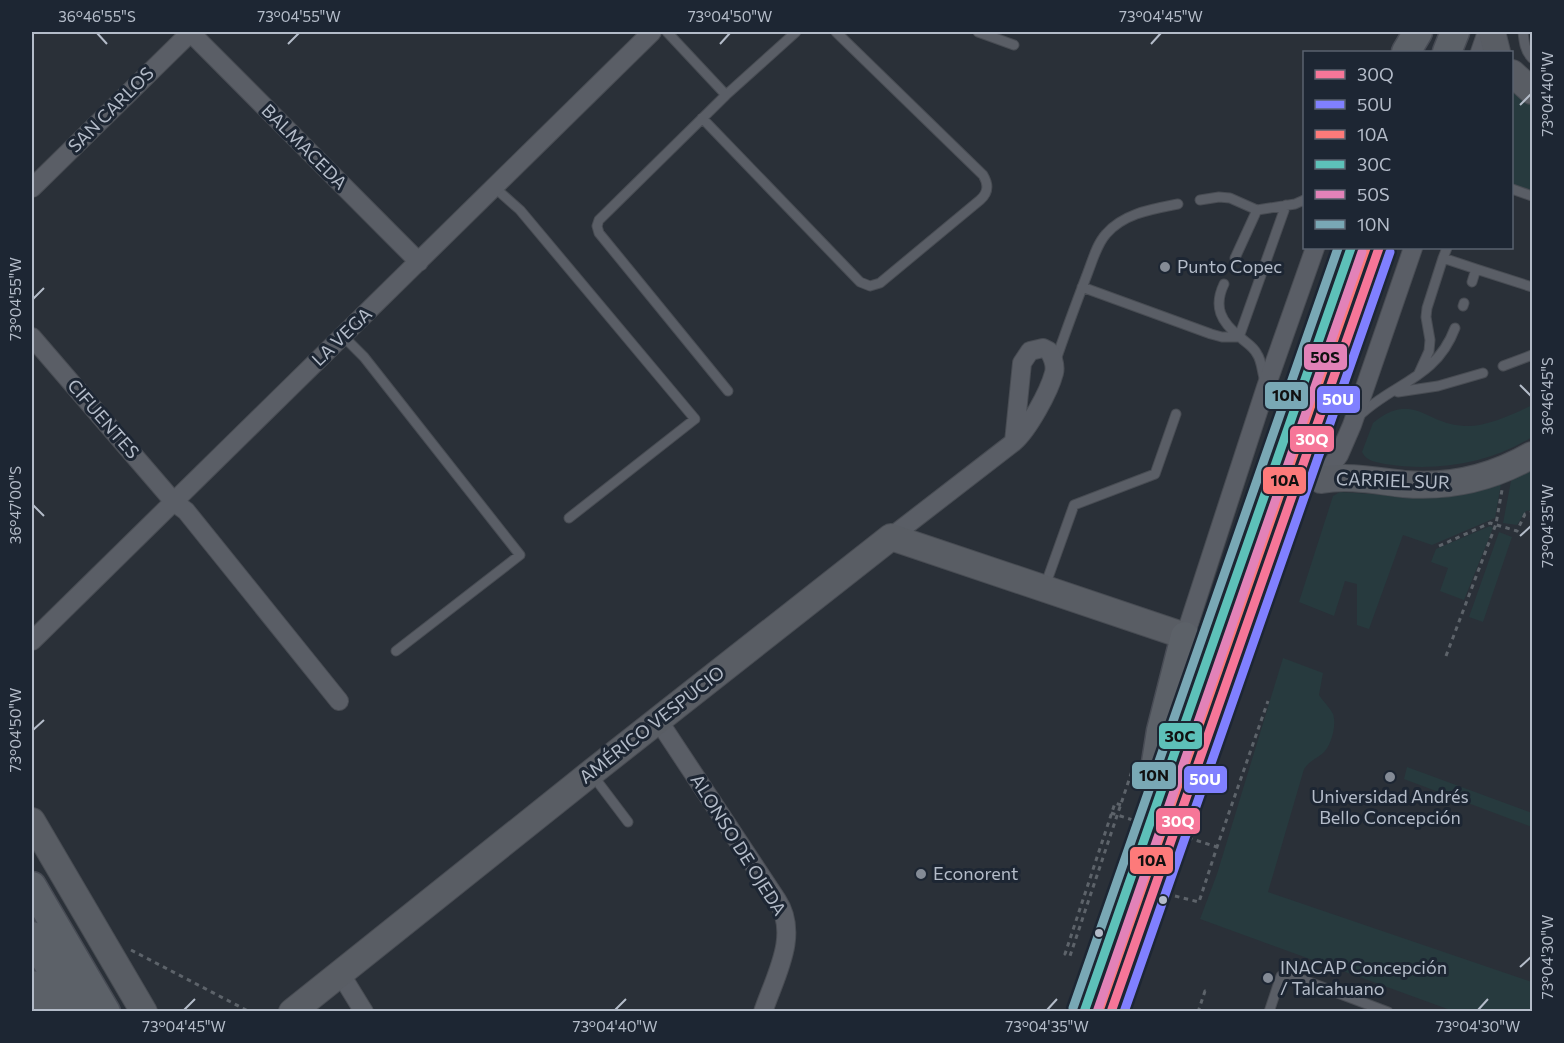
<svg xmlns="http://www.w3.org/2000/svg" width="1564" height="1043" font-family="Commissioner,sans-serif">
<style>
.green{fill:#273a3e}
.lines{fill:none;stroke-linecap:round;stroke-linejoin:round}
.lane-casing{stroke:#484c53;stroke-width:11}
.street-casing{stroke:#484c53;stroke-width:20}
.secondary-casing{stroke:#484c53;stroke-width:28}
.primary-casing{stroke:#484c55;stroke-width:31}
.path{stroke:#5d636a;stroke-width:3;stroke-dasharray:4.5 4.5;stroke-linecap:butt}
.lane{stroke:#5a5e66;stroke-width:9}
.street{stroke:#5a5e66;stroke-width:18}
.secondary{stroke:#595d64;stroke-width:26}
.primary{stroke:#5c6168;stroke-width:28}
.path-bridge{stroke:#5d636a;stroke-width:3;stroke-dasharray:4.5 4.5;stroke-linecap:butt}
.bus-1-casing{stroke:#1d2633;stroke-width:14}
.bus-2-casing{stroke:#1d2633;stroke-width:14}
.bus-3-casing{stroke:#1d2633;stroke-width:14}
.bus-4-casing{stroke:#1d2633;stroke-width:14}
.bus-5-casing{stroke:#1d2633;stroke-width:14}
.bus-6-casing{stroke:#1d2633;stroke-width:14}
.bus-1{stroke:#f67698;stroke-width:9}
.bus-2{stroke:#8080ff;stroke-width:9}
.bus-3{stroke:#fd7a7a;stroke-width:9}
.bus-4{stroke:#5dc1b9;stroke-width:9}
.bus-5{stroke:#e282b8;stroke-width:9}
.bus-6{stroke:#79a8b5;stroke-width:9}
.ticks{fill:none;stroke:#b4bcc9;stroke-width:2}
.poi-dot{fill:#848b96;stroke:#1d2633;stroke-width:2}
.bus-dot{fill:#b4bcc9;stroke:#1d2633;stroke-width:2}
.labels{text-anchor:middle;stroke-width:6;stroke-linejoin:round;paint-order:stroke}
.street-label{font-size:18px;fill:#b4bcc9;stroke:#1d2633}
.poi-label{font-size:18px;fill:#b4bcc9;stroke:#1d2633;text-anchor:start}
.line-badge{stroke:#1d2633;stroke-width:2}
.badge-label{font-size:16px;text-anchor:middle;font-weight:bold;fill:#fff}
.pale-badge-label{font-size:16px;text-anchor:middle;font-weight:bold;fill:#111}
.neatline{fill:none;stroke:#b4bcc9;stroke-width:2}
.ticks-label{font-size:15px;text-anchor:middle;fill:#b4bcc9}
</style>
<rect width="100%" height="100%" fill="#2a3038"/>
<path class="green" d="M 1512,88 L 1532,104 L 1532,191 L 1512,184 Z
M 1532,405 L 1532,437 C 1489,464 1435,472 1385,464 C 1376,462 1366,461 1362,452 L 1373,423 C 1414,390 1425,425 1465,426 C 1486,427 1514,414 1532,405 Z
M 1532,469 L 1532,510 L 1526,511 L 1517,525 L 1503,523 L 1511,481 Z
M 1501,484 L 1495,518 L 1432,545 L 1403,535 L 1369,629 L 1357,625 L 1357,584 L 1345,581 L 1334,616 L 1299,602 L 1333,496 L 1340,492 L 1432,498 L 1461,495 Z
M 1490,526 L 1493,528 L 1464,600 L 1440,591 L 1448,568 L 1431,562 L 1436,549 Z
M 1499,532 L 1512,537 L 1483,622 L 1469,617 Z
M 1283,658 L 1323,673 L 1319,695 C 1323,701 1330,708 1333,714 C 1337,725 1331,747 1322,754 C 1314,760 1311,760 1304,769 L 1268,892 L 1532,982 L 1532,1011 L 1453,1011 L 1200,919 L 1217,874 Z
M 1407,767 L 1532,813 L 1532,827 L 1404,779 Z"/>
<g class="lines">
<g class="lane-casing">
<path id="lane" d="M 667,32 L 726,95
M 978,32 L 1014,45
M 1523,32 C 1524,42 1525,51 1532,58
M 702,118 L 860,282 L 870,286 L 880,283 L 980,200 C 988,193 989,185 983,175 L 836,32
M 494,187 L 520,210 L 695,419 L 569,518
M 1512,189 L 1532,196
M 1200,200 L 1219,197 L 1230,198 L 1257,210 L 1295,204 L 1304,200
M 1447,248 L 1443,258 L 1476,269 L 1472,282
M 1235,258 L 1257,210
M 1476,269 L 1532,287
M 1224,284 C 1213,307 1221,322 1240,337 C 1246,343 1253,346 1257,354 C 1262,361 1262,373 1265,381
M 1082,287 L 1211,334 L 1222,337 L 1239,337
M 1463,306 L 1464,303
M 343,336 L 364,357 L 520,555 L 396,651
M 1239,337 L 1286,205
M 1056,360 C 1066,330 1077,301 1088,272 C 1093,259 1097,244 1106,234 C 1124,213 1153,209 1178,204
M 1503,366 L 1532,355
M 1419,373 L 1429,351 L 1430,340 L 1426,317 L 1427,308 L 1443,258
M 728,391 L 599,233 L 597,226 L 599,220 L 726,95 L 796,32
M 1398,392 L 1438,386 L 1483,373
M 1359,416 C 1393,383 1436,379 1455,328
M 1045,586 L 1074,505 L 1155,474 L 1176,414
M 591,773 L 628,822
M 1269,1012 L 1281,976 L 1285,973 L 1388,1012"/>
</g>
<g class="street-casing">
<path id="street" d="M 190,32 L 419,262
M 1480,52 L 1487,32
M 32,188 L 191,32
M 32,337 L 174,502 L 186,511 L 339,701
M 1321,480 L 1339,455 L 1352,425 L 1413,248
M 891,537 L 1014,442 C 1028,430 1049,392 1054,373 C 1056,365 1053,358 1049,351 L 1043,348 L 1030,351 L 1022,363 L 1014,442
M 1185,636 L 1266,387 L 1315,248
M 32,641 L 652,32
M 658,720 L 777,900 C 800,935 775,976 763,1012
M 340,973 L 364,1012"/>
</g>
<g class="secondary-casing">
<path id="secondary" d="M 1492,32 L 1497,52
M 1512,73 L 1532,91
M 1321,480 C 1349,475 1376,481 1404,484 C 1450,488 1492,478 1532,455
M 32,821 L 144,1012
M 292,1012 L 591,773 L 891,537 L 1185,636"/>
</g>
<g class="primary-casing">
<path id="primary" d="M 1406,52 L 1418,32
M 1447,52 L 1455,32
M 1155,769 L 1161,731 L 1185,636
M 32,886 L 106,1012
M 32,936 L 76,1012
M 32,985 L 48,1012
M 1084,1012 L 1351,248
M 1111,1012 L 1379,248"/>
</g>
<path class="path" d="M 1439,546 L 1490,523 L 1517,531 L 1525,514 L 1532,512
M 1446,656 L 1496,524 L 1502,490
M 1121,805 L 1115,803 L 1065,954 L 1070,956 L 1132,771
M 1175,896 L 1199,902 L 1217,847 L 1268,701
M 131,950 L 250,1012
M 1198,1012 L 1205,991 L 1209,993"/>
<use href="#lane" class="lane"/>
<use href="#street" class="street"/>
<use href="#secondary" class="secondary"/>
<use href="#primary" class="primary"/>
<path class="path-bridge" d="M 1111,813 L 1217,847"/>
<g class="bus-1-casing">
<path id="bus-1" d="M 1111,1012 L 1379,248"/>
</g>
<g class="bus-2-casing">
<path id="bus-2" d="M 1124,1012 L 1390,252"/>
</g>
<g class="bus-3-casing">
<path id="bus-3" d="M 1100,1008 L 1366,248"/>
</g>
<g class="bus-4-casing">
<path id="bus-4" d="M 1084,1012 L 1351,248"/>
</g>
<g class="bus-5-casing">
<path id="bus-5" d="M 1097,1012 L 1362,252"/>
</g>
<g class="bus-6-casing">
<path id="bus-6" d="M 1073,1008 L 1338,248"/>
</g>
<use href="#bus-1" class="bus-1"/>
<use href="#bus-2" class="bus-2"/>
<use href="#bus-3" class="bus-3"/>
<use href="#bus-4" class="bus-4"/>
<use href="#bus-5" class="bus-5"/>
<use href="#bus-6" class="bus-6"/>
</g>
<path class="ticks" d="M 97,33 L 107,44M 288,44 L 299,33M 720,44 L 730,33M 1151,44 L 1161,33M 1520,105 L 1531,94M 33,299 L 44,288M 1520,385 L 1531,396M 33,505 L 44,516M 1520,536 L 1531,526M 33,730 L 44,720M 1520,967 L 1531,957M 184,1010 L 195,999M 615,1010 L 626,999M 1047,1010 L 1057,999M 1478,1010 L 1488,999"/>
<g class="poi-dot">
<circle cx="1165" cy="267" r="6"/>
<circle cx="1390" cy="777" r="6"/>
<circle cx="921" cy="874" r="6"/>
<circle cx="1268" cy="978" r="6"/>
</g>
<g class="bus-dot">
<circle cx="1163" cy="900" r="5"/>
<circle cx="1099" cy="933" r="5"/>
</g>
<g class="labels">
<g class="street-label">
<text transform="translate(111 110) rotate(-45)" y="6">SAN CARLOS</text>
<text transform="translate(304 147) rotate(45)" y="6">BALMACEDA</text>
<text transform="translate(342 337) rotate(-44)" y="6">LA VEGA</text>
<text transform="translate(103 419) rotate(49)" y="6">CIFUENTES</text>
<text transform="translate(1393 481) rotate(2)" y="6">CARRIEL SUR</text>
<text transform="translate(652 725) rotate(-38)" y="6">AMÉRICO VESPUCIO</text>
<text transform="translate(738 845) rotate(58)" y="6">ALONSO DE OJEDA</text>
</g>
<g class="poi-label">
<text x="1177" y="273">Punto Copec</text>
<text x="1390" y="803" text-anchor="middle">Universidad Andrés<tspan x="1390" dy="21">Bello Concepción</tspan></text>
<text x="933" y="880">Econorent</text>
<text x="1280" y="974">INACAP Concepción<tspan x="1280" dy="21">/ Talcahuano</tspan></text>
</g>
</g>
<g class="line-badge">
<rect x="1303" y="343" width="45" height="28" rx="6" fill="#e282b8"/>
<rect x="1264" y="381" width="45" height="29" rx="6" fill="#79a8b5"/>
<rect x="1316" y="385" width="45" height="29" rx="6" fill="#8080ff"/>
<rect x="1289" y="425" width="46" height="28" rx="6" fill="#f67698"/>
<rect x="1262" y="466" width="45" height="29" rx="6" fill="#fd7a7a"/>
<rect x="1158" y="722" width="45" height="28" rx="6" fill="#5dc1b9"/>
<rect x="1131" y="761" width="46" height="29" rx="6" fill="#79a8b5"/>
<rect x="1183" y="765" width="45" height="29" rx="6" fill="#8080ff"/>
<rect x="1155" y="807" width="46" height="28" rx="6" fill="#f67698"/>
<rect x="1129" y="846" width="45" height="29" rx="6" fill="#fd7a7a"/>
</g>
<g class="badge-label">
<text x="1338" y="405">50U</text>
<text x="1312" y="445">30Q</text>
<text x="1205" y="785">50U</text>
<text x="1178" y="827">30Q</text>
</g>
<g class="pale-badge-label">
<text x="1325" y="363">50S</text>
<text x="1287" y="401">10N</text>
<text x="1285" y="486">10A</text>
<text x="1180" y="742">30C</text>
<text x="1154" y="781">10N</text>
<text x="1152" y="866">10A</text>
</g>
<rect width="1564" height="1043" fill="none" stroke="#1d2633" stroke-width="66"/>
<rect x="1303" y="51" width="210" height="198" fill="#1d2633" stroke="#59626f" stroke-width="1.5"/>
<rect x="1315" y="70" width="30" height="9" fill="#f67698" stroke="#59626f" stroke-width="1.5"/>
<text x="1357" y="81" font-size="18" fill="#b4bcc9">30Q</text>
<rect x="1315" y="100" width="30" height="9" fill="#8080ff" stroke="#59626f" stroke-width="1.5"/>
<text x="1357" y="111" font-size="18" fill="#b4bcc9">50U</text>
<rect x="1315" y="130" width="30" height="9" fill="#fd7a7a" stroke="#59626f" stroke-width="1.5"/>
<text x="1357" y="141" font-size="18" fill="#b4bcc9">10A</text>
<rect x="1315" y="160" width="30" height="9" fill="#5dc1b9" stroke="#59626f" stroke-width="1.5"/>
<text x="1357" y="171" font-size="18" fill="#b4bcc9">30C</text>
<rect x="1315" y="190" width="30" height="9" fill="#e282b8" stroke="#59626f" stroke-width="1.5"/>
<text x="1357" y="201" font-size="18" fill="#b4bcc9">50S</text>
<rect x="1315" y="220" width="30" height="9" fill="#79a8b5" stroke="#59626f" stroke-width="1.5"/>
<text x="1357" y="231" font-size="18" fill="#b4bcc9">10N</text>
<rect x="33" y="33" width="1498" height="977" class="neatline"/>
<g class="ticks-label">
<text x="97" y="22">36°46'55"S</text>
<text x="299" y="22">73°04'55"W</text>
<text x="730" y="22">73°04'50"W</text>
<text x="1161" y="22">73°04'45"W</text>
<text transform="translate(1548 94) rotate(-90)" y="5">73°04'40"W</text>
<text transform="translate(16 299) rotate(-90)" y="5">73°04'55"W</text>
<text transform="translate(1548 396) rotate(-90)" y="5">36°46'45"S</text>
<text transform="translate(16 505) rotate(-90)" y="5">36°47'00"S</text>
<text transform="translate(1548 526) rotate(-90)" y="5">73°04'35"W</text>
<text transform="translate(16 730) rotate(-90)" y="5">73°04'50"W</text>
<text transform="translate(1548 957) rotate(-90)" y="5">73°04'30"W</text>
<text x="184" y="1032">73°04'45"W</text>
<text x="615" y="1032">73°04'40"W</text>
<text x="1047" y="1032">73°04'35"W</text>
<text x="1478" y="1032">73°04'30"W</text>
</g>
</svg>
